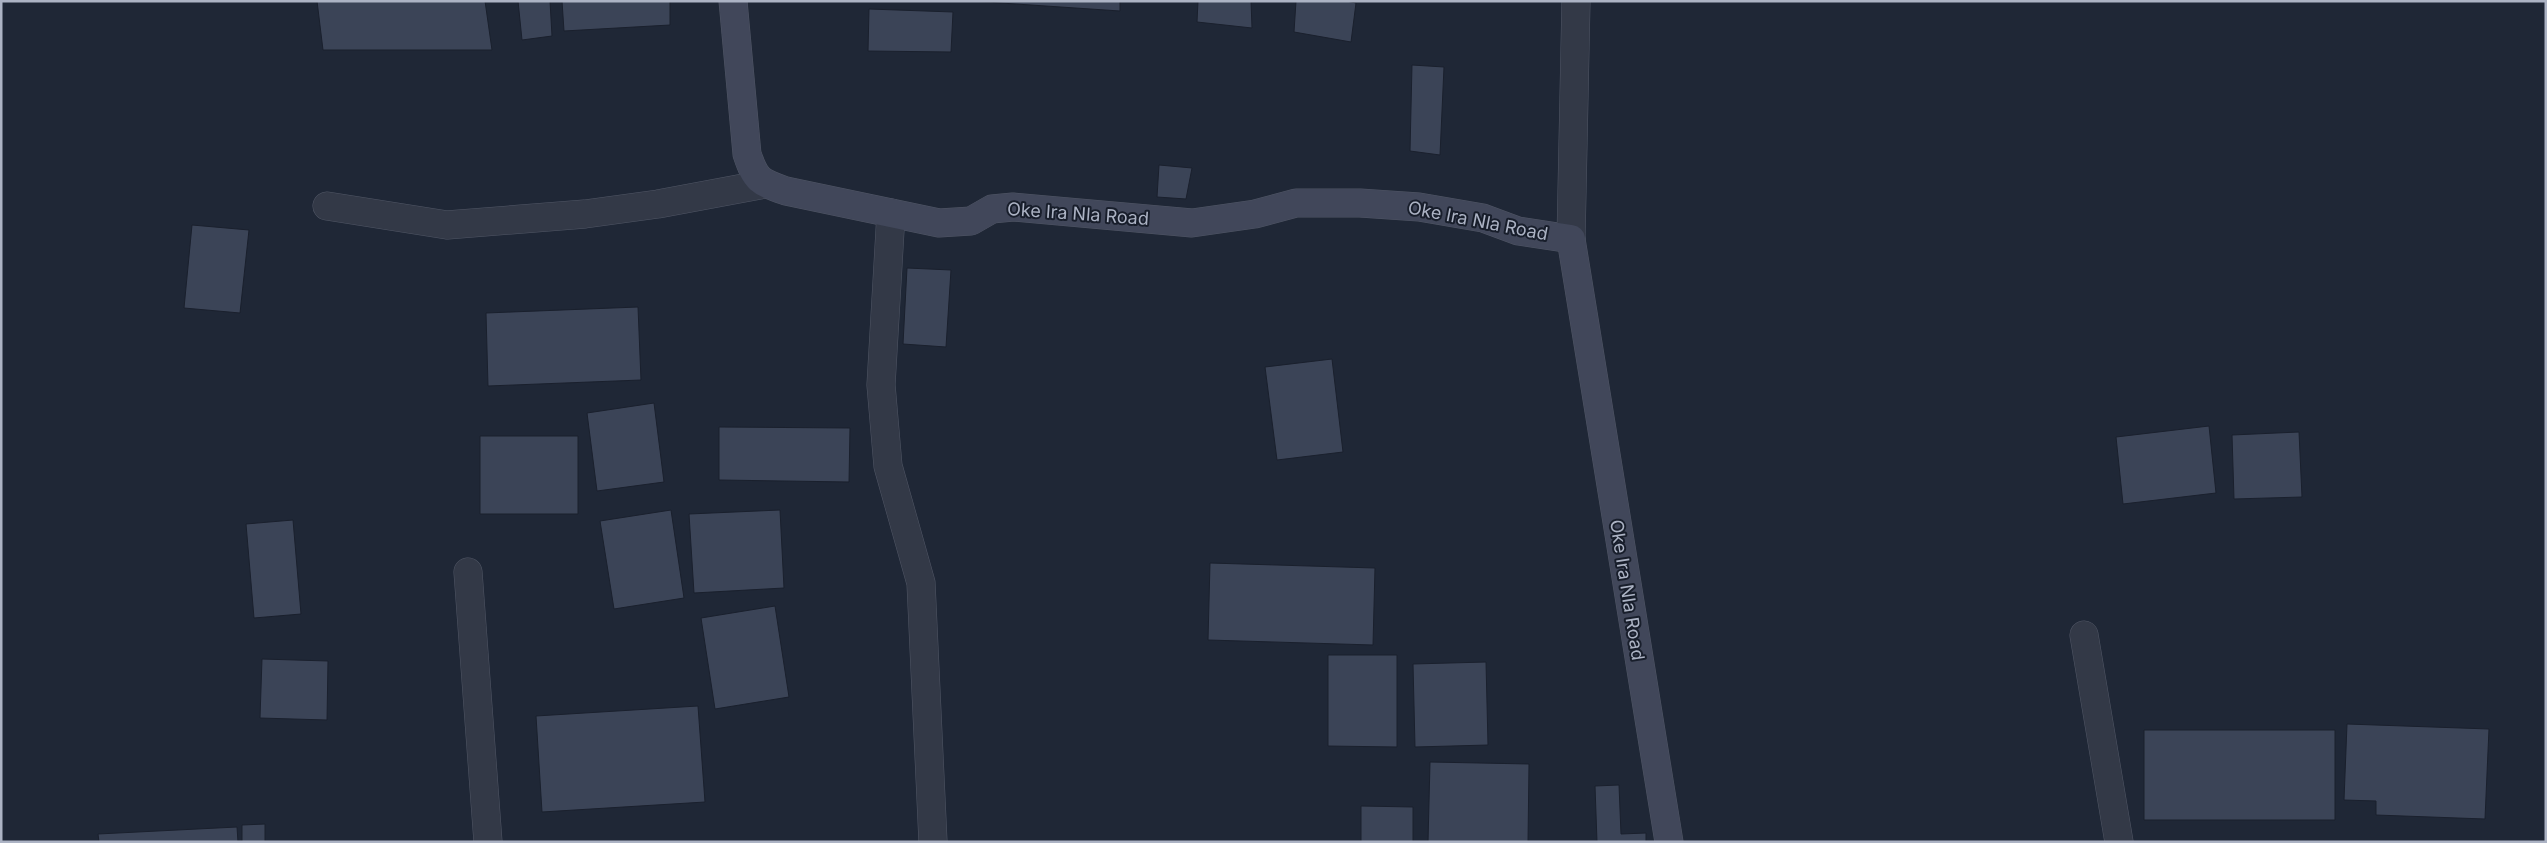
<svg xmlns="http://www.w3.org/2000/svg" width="2547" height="843" font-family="Inter,sans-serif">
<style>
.building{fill:#3b4457;stroke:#1a202d}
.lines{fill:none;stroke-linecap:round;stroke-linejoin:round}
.street-casing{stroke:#505665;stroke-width:29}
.secondary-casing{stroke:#505665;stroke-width:29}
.street{stroke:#333947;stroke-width:28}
.secondary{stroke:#41475a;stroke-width:28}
.labels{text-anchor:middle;stroke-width:4;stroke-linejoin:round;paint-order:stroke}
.street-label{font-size:18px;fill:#acb3c4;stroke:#181e2b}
</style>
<rect width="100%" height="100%" fill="#1f2736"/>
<path class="building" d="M 317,1 L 485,1 L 492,50 L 323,50 Z
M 518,1 L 550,1 L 552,36 L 522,40 Z
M 562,1 L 670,1 L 670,25 L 564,31 Z
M 971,1 L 1120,1 L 1120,11 Z
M 1198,1 L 1251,1 L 1252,28 L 1197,22 Z
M 1296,1 L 1346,1 L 1356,3 L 1351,42 L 1294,32 Z
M 869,9 L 953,12 L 951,52 L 868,51 Z
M 1412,65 L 1444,67 L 1440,155 L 1410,151 Z
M 1159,165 L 1192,168 L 1186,199 L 1157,197 Z
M 192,225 L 249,230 L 240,313 L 184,308 Z
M 907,268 L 951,270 L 946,347 L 903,344 Z
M 638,307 L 641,380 L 488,386 L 486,313 Z
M 1332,359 L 1343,452 L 1277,460 L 1265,367 Z
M 654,403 L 664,482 L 597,491 L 587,413 Z
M 2209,426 L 2216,493 L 2123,504 L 2116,437 Z
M 719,427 L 850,428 L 849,482 L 719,480 Z
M 2299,432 L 2302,497 L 2234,499 L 2232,435 Z
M 480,436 L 578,436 L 578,514 L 480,514 Z
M 671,510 L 684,598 L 614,609 L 600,521 Z
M 780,510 L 784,588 L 694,593 L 689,514 Z
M 293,520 L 301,614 L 254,618 L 246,524 Z
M 1210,563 L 1375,568 L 1373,645 L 1208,640 Z
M 775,606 L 789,697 L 715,709 L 701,618 Z
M 1328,655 L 1397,655 L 1397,747 L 1328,746 Z
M 262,659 L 328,661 L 327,720 L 260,718 Z
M 1486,662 L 1488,745 L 1415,747 L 1413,664 Z
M 698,706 L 705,802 L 542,812 L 536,716 Z
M 2347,724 L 2489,729 L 2485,819 L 2376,815 L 2376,801 L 2344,800 Z
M 2144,730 L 2335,730 L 2335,820 L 2144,820 Z
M 1430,762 L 1529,764 L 1528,842 L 1428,842 Z
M 1619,785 L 1621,834 L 1646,833 L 1646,842 L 1597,842 L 1595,786 Z
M 1361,806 L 1413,807 L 1413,842 L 1361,842 Z
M 265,824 L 265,842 L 242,842 L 242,825 Z
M 237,827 L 238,842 L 99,842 L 98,834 Z"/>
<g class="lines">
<g class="street-casing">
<path id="street" d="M 327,206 L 447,225 L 585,214 L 658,204 L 765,184
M 891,213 L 881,385 L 888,466 L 921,583 L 933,842
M 1571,239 L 1576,1
M 468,572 L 488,842
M 2084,635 L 2119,842"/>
</g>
<g class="secondary-casing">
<path id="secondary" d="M 733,1 L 747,154 C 756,181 760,182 786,191 L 939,223 L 971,221 L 992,209 L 1013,207 L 1192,223 L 1255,214 L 1296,203 L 1360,203 L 1419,207 L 1483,218 L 1518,231 L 1571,239 L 1669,842"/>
</g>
<use href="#street" class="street"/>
<use href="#secondary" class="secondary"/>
</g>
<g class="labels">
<g class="street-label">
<text transform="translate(1078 214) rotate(4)" y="6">Oke Ira Nla Road</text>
<text transform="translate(1478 221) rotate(11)" y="6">Oke Ira Nla Road</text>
<text transform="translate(1627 590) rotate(81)" y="6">Oke Ira Nla Road</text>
</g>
</g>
<rect width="2547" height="843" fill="none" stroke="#acb3c4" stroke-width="5"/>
</svg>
